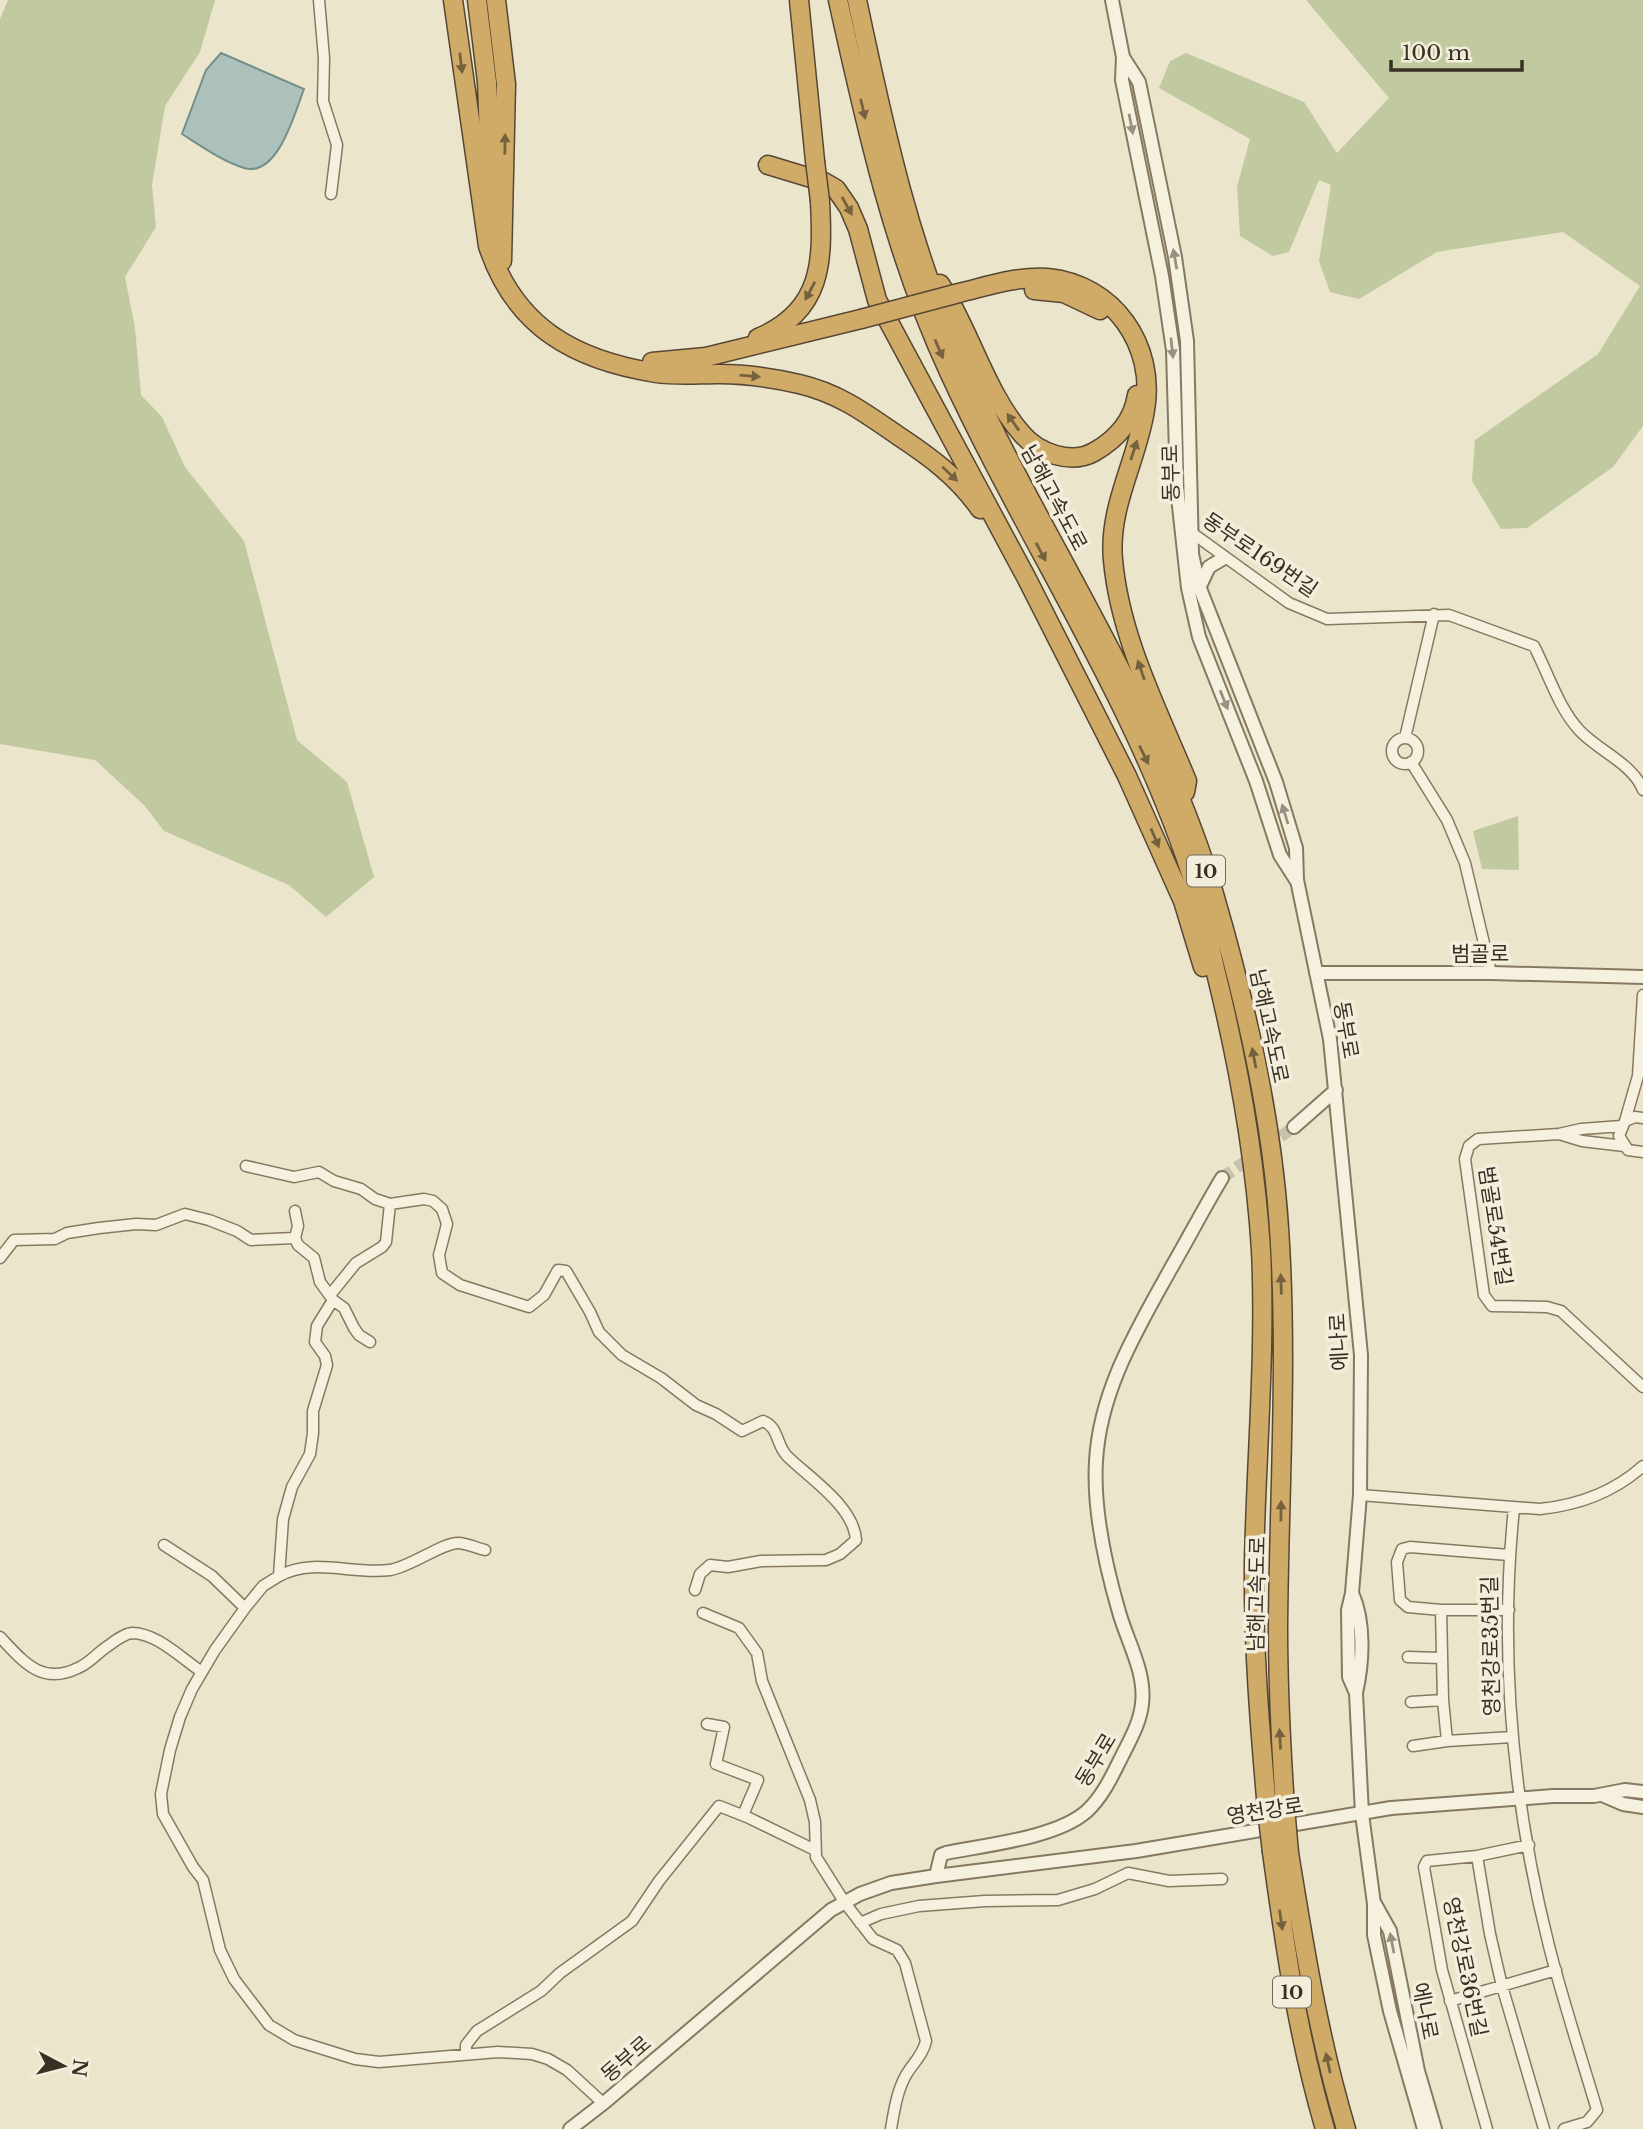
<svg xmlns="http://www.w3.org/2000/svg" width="1643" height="2129" font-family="'Libre Baskerville','Noto Sans KR',serif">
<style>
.green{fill:#c1c9a1}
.water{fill:#acc1bc;stroke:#738f8a;stroke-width:2}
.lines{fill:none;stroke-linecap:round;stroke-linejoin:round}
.tertiary-tunnel{stroke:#c7c1aa;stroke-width:12;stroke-dasharray:12 6;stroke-linecap:butt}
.minor-casing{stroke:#877961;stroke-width:13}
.tertiary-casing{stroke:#877961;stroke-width:16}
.motorway-casing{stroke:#564735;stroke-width:21}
.minor{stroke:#f6f1df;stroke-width:10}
.tertiary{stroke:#f6f1df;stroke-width:12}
.motorway{stroke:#d0ab67;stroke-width:18}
.motorway-bridge-casing{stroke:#564735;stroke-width:21;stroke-linecap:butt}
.motorway-bridge{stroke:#d0ab67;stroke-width:18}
.oneway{fill:#75613e}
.oneway2{fill:#989081}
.labels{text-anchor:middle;stroke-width:7;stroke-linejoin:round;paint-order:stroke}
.shield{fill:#f3eedb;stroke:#71695a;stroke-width:2}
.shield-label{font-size:19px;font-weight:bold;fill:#393023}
.street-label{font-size:21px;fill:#393023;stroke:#f3eedb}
</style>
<rect width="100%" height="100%" fill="#ebe5cc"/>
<path class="green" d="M 8,0 L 215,0 L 200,52 L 165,106 L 152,185 L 156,227 L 125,277 L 135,328 L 141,395 L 162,417 L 185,467 L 244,541 L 297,740 L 347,782 L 374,877 L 326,917 L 289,885 L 164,831 L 144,805 L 95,760 L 0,744 L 0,19 Z
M 1306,0 L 1643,0 L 1643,426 L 1613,467 L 1527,528 L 1501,529 L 1472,481 L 1475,440 L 1598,354 L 1640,286 L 1563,232 L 1437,252 L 1359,299 L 1330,292 L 1319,261 L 1331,185 L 1319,180 L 1289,252 L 1273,256 L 1240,236 L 1237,187 L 1250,139 L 1159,88 L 1170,61 L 1186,53 L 1304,102 L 1337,153 L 1389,98 Z
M 1518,816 L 1519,870 L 1482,869 L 1473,831 Z"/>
<path class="water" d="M 221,53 L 304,89 C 295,112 278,178 244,168 C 222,161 201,146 182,134 L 206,70 Z"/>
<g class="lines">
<path class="tertiary-tunnel" d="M 1222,1178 L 1294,1127"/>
<g class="minor-casing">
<path id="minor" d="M 319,0 L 324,58 L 323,101 L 337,145 L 331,194
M 1188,530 L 1289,603 L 1327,619 L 1449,615 L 1534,646 C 1548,673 1559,709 1580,731 C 1599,751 1633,764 1643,790
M 1405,738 L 1434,614
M1392 751a13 13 0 1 1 26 0a13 13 0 1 1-26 0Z
M 1411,762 L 1447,820 L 1465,863 L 1491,973
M 1643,1118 L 1635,1117 L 1625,1121 L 1619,1136 L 1628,1150 L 1643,1152
M 1625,1121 L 1638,1076 L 1643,995
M 1622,1126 L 1581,1129 L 1559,1134 L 1478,1139 L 1469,1146 L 1465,1159 L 1484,1295 L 1492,1306 L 1547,1307 L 1561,1311 L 1643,1387
M 1559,1134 L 1582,1141 L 1624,1146
M 246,1166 L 294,1177 L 319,1172 L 334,1181 L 361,1189 L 375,1199 L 390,1204 L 424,1199 L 433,1201 L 442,1209 L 447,1224 L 439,1255 L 442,1273 L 460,1285 L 529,1307 L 544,1295 L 558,1270 L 566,1271 L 590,1312 L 599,1332 L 622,1355 L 661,1378 L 696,1405 L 716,1414 L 742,1431 L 763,1421 C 779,1427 776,1445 787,1456 C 808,1477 854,1506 856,1540 L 840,1554 L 826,1560 L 761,1561 L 728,1567 L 710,1565 L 700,1574 L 695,1590
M 295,1211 L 298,1226 L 295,1238 L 298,1245 L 314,1258 L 320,1282 L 333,1300 L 344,1308 L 354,1328 L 359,1335 L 370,1342
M 0,1258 L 14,1240 L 55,1239 L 67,1233 L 99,1228 L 136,1224 L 156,1225 L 185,1214 L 209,1220 L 237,1231 L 251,1240 L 295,1238
M 330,1295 L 356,1263 L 382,1247 L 386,1242 L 390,1204
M 333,1300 L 317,1326 L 315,1342 L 325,1356 L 327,1365 L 313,1411 L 313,1433 L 310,1454 L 292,1487 L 283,1519 L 279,1576 L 263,1586 L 245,1608 L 215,1650 L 192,1689 L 180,1717 L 170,1750 L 161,1794 L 163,1814 L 193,1867 L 203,1880 L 220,1950 L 234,1979 L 269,2025 L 294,2040 L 355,2059 L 379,2062 L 498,2052 L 532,2054 L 548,2059 L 567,2070 L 603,2103
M 1360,1495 L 1540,1509 C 1579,1505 1614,1492 1643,1466
M 1514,1508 C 1499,1654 1513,1804 1549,1946 C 1563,2001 1581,2056 1597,2110 L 1587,2122 L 1564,2129
M 164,1545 L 212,1576 L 245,1608
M 279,1576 C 314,1557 352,1575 390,1570 C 411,1567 443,1542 459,1543 C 468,1544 477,1548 485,1550
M 1441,1610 L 1443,1700 L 1447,1741
M 1509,1610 L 1441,1610 L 1408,1607 L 1400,1600 L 1397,1562 L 1402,1549 L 1410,1547 L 1509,1555
M 703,1613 L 739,1628 L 757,1653 L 762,1681 L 810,1800 L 815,1822 L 816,1857 L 845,1903 L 873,1939 L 897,1950 L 905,1963 L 926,2041 C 923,2055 913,2063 906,2075 C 897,2091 894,2111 891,2129
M 0,1637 C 23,1661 41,1686 78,1668 C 90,1663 97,1653 108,1646 C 115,1641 123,1634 132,1633 C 157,1633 182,1659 202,1672
M 1408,1657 L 1441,1658
M 1411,1702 L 1443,1700
M 707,1724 L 724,1727 L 716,1764 L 758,1780 L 743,1815
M 1413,1746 L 1447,1741 L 1512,1737
M 1477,1856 L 1490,1934 L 1502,1986 L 1544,2129
M 860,1923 L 881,1914 L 919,1906 L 985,1901 L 1058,1900 L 1095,1889 L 1128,1873 L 1169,1881 L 1222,1879
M 1450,2001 L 1556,1970
M 466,2055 L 466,2045 L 477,2031 L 541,1991 L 560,1973 L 632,1921 L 659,1881 L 719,1806 L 747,1817 L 815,1850
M 1487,2129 L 1442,1970 L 1424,1867 L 1427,1861 L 1477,1856 L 1529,1845"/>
</g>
<g class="tertiary-casing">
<path id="tertiary" d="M 1112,0 L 1123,57 L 1122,80 L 1162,276 L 1173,350 L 1177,488 L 1188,588 L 1199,637 L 1256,781 L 1280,855 L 1296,880
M 1123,57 L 1139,82 L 1175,257 L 1187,341 L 1192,554 L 1199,586 L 1276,782 L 1296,848 L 1297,880 L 1330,1039 L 1361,1355 L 1360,1495 L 1352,1593 L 1348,1610 L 1349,1677 L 1356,1693
M 1200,586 L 1209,567 L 1224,558
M 1316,973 L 1491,973 L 1643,977
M 1294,1127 L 1336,1090
M 1352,1593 C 1365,1622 1363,1662 1356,1693 L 1362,1814 L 1374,1904 L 1374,1935 L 1390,2011 L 1424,2129
M 1602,1795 L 1623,1804 L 1643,1807
M 936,1876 L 1136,1851 L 1391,1808 L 1553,1796 L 1594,1796 L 1625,1790 L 1643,1792
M 1375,1904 L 1390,1931 L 1418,2071 L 1435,2129
M 570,2129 L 605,2102 L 831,1910 L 860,1894 L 891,1883 L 936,1876 L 941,1855 L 946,1853 C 985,1845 1057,1838 1087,1811 C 1103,1796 1112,1776 1121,1758 C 1130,1740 1140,1723 1142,1704 C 1146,1672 1127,1641 1119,1612 C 1105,1564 1093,1511 1096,1461 C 1100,1390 1137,1330 1170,1270 C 1188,1239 1204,1208 1222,1178"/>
</g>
<g class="motorway-casing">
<path id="motorway" d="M 453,0 L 488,246 C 515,327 574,360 656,373 C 677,376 698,374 719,374 C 746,374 773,378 799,384 C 838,393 864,412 897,435 C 929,456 958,477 980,509
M 477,0 L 487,82 L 492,214
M 496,0 L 506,84 L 502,261
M 799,0 L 815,161
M 838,0 C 866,127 894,254 949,372 C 1028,544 1138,704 1195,886 C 1203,913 1209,941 1215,969 C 1238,1061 1255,1154 1261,1250 C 1266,1354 1256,1459 1254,1563 C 1253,1645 1260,1728 1267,1810
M 857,0 C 884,128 911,254 966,372 C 1046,547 1159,708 1214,894 C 1245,1000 1272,1117 1279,1228 C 1288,1361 1279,1494 1278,1627 C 1278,1687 1281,1747 1285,1807
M 768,165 L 824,182 L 836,189 L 849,208 L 858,229 L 877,300 L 1026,577 L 1127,776 L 1183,901 L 1203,967
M 940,284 C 970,331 986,393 1022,434 C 1038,453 1071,465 1094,452 C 1117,439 1133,421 1137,395
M 1034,290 L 1064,293 L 1100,310
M 959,293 C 988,286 1017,276 1047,278 C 1114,284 1156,346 1145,410 C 1137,461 1108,507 1113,560 C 1120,638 1158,710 1187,781 L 1185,792
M 758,338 C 823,311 823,261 820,201
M 652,362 L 706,357 L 861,319
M 1272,1852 C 1285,1947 1298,2037 1325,2129
M 1289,1853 C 1304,1946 1319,2039 1346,2129"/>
</g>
<use href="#minor" class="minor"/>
<use href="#tertiary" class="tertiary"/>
<use href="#motorway" class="motorway"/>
<g class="motorway-bridge-casing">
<path id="motorway-bridge" d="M 815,161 L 820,201
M 861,319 L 959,293
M 1285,1807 L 1289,1853
M 1267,1810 L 1272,1852"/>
</g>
<use href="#motorway-bridge" class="motorway-bridge"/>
</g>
<defs><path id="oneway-solid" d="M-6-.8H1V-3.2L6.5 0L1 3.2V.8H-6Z" transform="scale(1.75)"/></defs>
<g class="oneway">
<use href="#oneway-solid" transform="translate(461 63) rotate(83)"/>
<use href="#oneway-solid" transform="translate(863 109) rotate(77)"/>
<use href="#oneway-solid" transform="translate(505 144) rotate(-89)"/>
<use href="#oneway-solid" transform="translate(847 206) rotate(61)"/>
<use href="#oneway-solid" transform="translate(810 291) rotate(118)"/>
<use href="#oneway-solid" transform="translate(939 349) rotate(67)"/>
<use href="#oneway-solid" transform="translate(750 376) rotate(5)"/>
<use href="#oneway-solid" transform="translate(1013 422) rotate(-125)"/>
<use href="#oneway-solid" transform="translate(1134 450) rotate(-72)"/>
<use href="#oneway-solid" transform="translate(950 474) rotate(43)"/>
<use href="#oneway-solid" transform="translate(1041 552) rotate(62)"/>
<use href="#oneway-solid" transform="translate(1141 670) rotate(-109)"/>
<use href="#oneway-solid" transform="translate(1144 755) rotate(64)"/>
<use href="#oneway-solid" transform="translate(1155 838) rotate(67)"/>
<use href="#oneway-solid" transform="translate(1254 1058) rotate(-101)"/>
<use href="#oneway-solid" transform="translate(1281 1284) rotate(-92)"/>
<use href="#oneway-solid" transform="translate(1281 1511) rotate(-89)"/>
<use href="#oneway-solid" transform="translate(1280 1739) rotate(-93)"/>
<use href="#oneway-solid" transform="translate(1281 1920) rotate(82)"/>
<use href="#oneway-solid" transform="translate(1328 2063) rotate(-102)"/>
</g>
<g class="oneway2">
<use href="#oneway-solid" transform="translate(1131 124) rotate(79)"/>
<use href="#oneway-solid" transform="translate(1175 259) rotate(-100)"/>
<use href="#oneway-solid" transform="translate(1172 348) rotate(84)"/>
<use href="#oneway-solid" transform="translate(1224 700) rotate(68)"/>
<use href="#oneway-solid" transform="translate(1285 814) rotate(-107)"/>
<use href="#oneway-solid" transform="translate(1392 1943) rotate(-101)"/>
</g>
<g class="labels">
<g class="shield">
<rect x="1187" y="855.5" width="38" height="31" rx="5"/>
<rect x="1273" y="1976.5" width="38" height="31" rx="5"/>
</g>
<g class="shield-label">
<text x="1206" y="878">10</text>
<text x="1292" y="1999">10</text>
</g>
<g class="street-label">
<text transform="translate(1171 473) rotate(-91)" y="7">동부로</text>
<text transform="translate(1054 498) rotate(62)" y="7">남해고속도로</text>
<text transform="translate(1260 555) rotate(34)" y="7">동부로169번길</text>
<text x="1480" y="961">범골로</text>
<text transform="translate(1269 1026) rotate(78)" y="7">남해고속도로</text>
<text transform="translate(1346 1030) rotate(80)" y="7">동부로</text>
<text transform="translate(1495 1226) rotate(81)" y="7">범골로54번길</text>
<text transform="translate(1339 1342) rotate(-93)" y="7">에나로</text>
<text transform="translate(1257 1594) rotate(-89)" y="7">남해고속도로</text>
<text transform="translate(1491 1646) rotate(-91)" y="7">영천강로35번길</text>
<text transform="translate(1096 1760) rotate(-59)" y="7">동부로</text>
<text transform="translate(1265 1811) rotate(-9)" y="7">영천강로</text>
<text transform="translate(1465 1967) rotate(78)" y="7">영천강로36번길</text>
<text transform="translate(1425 2011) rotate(79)" y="7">에나로</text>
<text transform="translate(626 2059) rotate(-41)" y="7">동부로</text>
</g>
</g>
<g transform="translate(63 2066) rotate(97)" stroke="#f3eedb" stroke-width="5" paint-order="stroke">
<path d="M0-5L12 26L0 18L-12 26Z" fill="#393023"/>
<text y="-10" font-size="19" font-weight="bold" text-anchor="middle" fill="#393023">N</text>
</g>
<path d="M1391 60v10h131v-10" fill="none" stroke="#393023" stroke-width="3.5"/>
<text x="1402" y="60" font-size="21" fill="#393023" stroke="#f3eedb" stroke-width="5" paint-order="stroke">100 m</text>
</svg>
